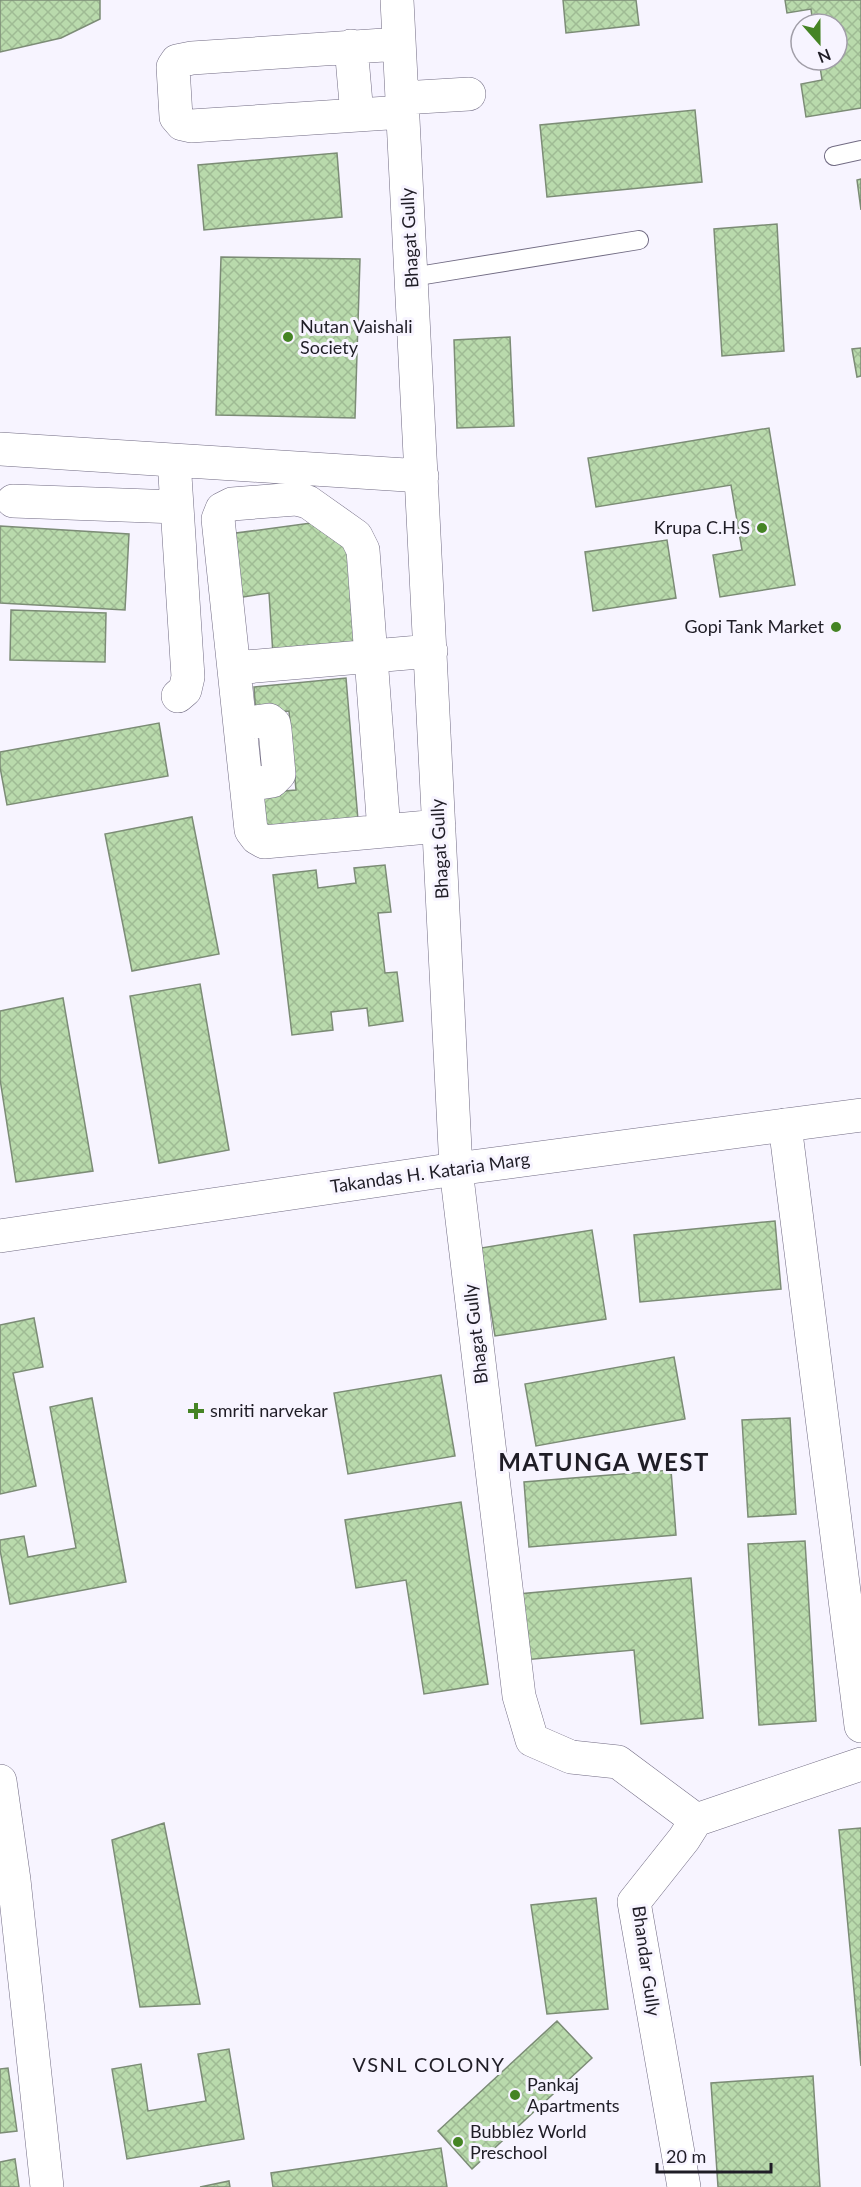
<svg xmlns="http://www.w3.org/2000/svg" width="861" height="2187" font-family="Lato,sans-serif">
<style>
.building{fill:url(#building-cross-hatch);stroke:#7c8c76;stroke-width:1.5}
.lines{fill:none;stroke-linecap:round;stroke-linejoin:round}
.service-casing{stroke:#716b83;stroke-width:20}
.minor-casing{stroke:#716b83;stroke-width:34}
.secondary-casing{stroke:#716b83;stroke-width:34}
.service{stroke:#fff;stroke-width:18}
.minor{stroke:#fff;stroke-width:33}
.secondary{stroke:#fff;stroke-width:33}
.poi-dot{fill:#458424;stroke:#f7f4ff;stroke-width:2}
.labels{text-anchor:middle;stroke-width:6;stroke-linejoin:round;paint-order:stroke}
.street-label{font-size:18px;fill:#1f1d26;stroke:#f7f4ff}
.poi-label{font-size:18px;fill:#1f1d26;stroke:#f7f4ff;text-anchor:start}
.neighbourhood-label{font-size:20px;letter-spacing:1.5px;fill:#1f1d26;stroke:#f7f4ff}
.district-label{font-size:24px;font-weight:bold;letter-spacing:1.5px;fill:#1f1d26;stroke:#f7f4ff}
</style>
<defs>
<pattern id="building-cross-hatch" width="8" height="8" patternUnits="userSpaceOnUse" patternTransform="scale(1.5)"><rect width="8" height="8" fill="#b9daac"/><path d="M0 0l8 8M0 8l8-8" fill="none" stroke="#9fbb94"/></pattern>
</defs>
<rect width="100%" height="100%" fill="#f7f4ff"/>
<path class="building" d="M 0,0 L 100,0 L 100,19 L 61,38 L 0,52 Z
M 563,0 L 636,0 L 639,25 L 566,33 Z
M 785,0 L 861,0 L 861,108 L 806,117 L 801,84 L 822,80 L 819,60 L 837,60 L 837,24 L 813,24 L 811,9 L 787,13 Z
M 695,110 L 702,182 L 547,197 L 540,125 Z
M 337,153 L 342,217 L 204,230 L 198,165 Z
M 861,179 L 861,210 L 857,180 Z
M 777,224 L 784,351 L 722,356 L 714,229 Z
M 221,257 L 360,259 L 355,418 L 216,415 Z
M 510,337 L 514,426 L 457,428 L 454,340 Z
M 861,348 L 861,376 L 857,377 L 852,349 Z
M 769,428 L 795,585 L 720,597 L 713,555 L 742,550 L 731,485 L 596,507 L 588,458 Z
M 311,523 L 350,544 L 358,648 L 273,655 L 269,593 L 237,598 L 229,534 Z
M 0,526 L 129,534 L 125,610 L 0,603 Z
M 667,540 L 676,598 L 593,611 L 585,552 Z
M 11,610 L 106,613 L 105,662 L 10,660 Z
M 346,678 L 358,820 L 264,829 L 260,793 L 296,790 L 289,711 L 256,714 L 254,687 Z
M 159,723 L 168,776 L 7,805 L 0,767 L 0,752 Z
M 192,817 L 219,954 L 132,971 L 105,834 Z
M 385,865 L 391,912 L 378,913 L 385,973 L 397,972 L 403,1021 L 369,1026 L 367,1008 L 331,1012 L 333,1030 L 292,1035 L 273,875 L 316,870 L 318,888 L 356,883 L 354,868 Z
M 200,984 L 229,1150 L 159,1163 L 130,996 Z
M 63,998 L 93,1171 L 16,1182 L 0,1079 L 0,1011 Z
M 775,1221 L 781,1289 L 640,1302 L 634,1235 Z
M 592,1230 L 606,1319 L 495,1336 L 481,1248 Z
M 34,1318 L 43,1367 L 13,1373 L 36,1486 L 0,1494 L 0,1325 Z
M 674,1357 L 685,1419 L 536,1446 L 525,1384 Z
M 441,1375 L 455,1456 L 348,1474 L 334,1393 Z
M 92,1398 L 126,1582 L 10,1604 L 0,1550 L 0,1540 L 24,1536 L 28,1557 L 76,1548 L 50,1407 Z
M 790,1418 L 796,1514 L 748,1517 L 742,1420 Z
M 671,1470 L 676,1535 L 529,1547 L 524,1482 Z
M 461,1502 L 488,1684 L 424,1694 L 406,1580 L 356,1588 L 345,1520 Z
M 805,1541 L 816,1721 L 759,1725 L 748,1544 Z
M 691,1578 L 703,1718 L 641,1724 L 634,1650 L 523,1660 L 518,1594 Z
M 164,1823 L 200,2004 L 140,2007 L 112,1840 Z
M 861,1828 L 861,2066 L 839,1830 Z
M 596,1898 L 608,2009 L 547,2014 L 531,1905 Z
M 557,2021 L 592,2058 L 472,2169 L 438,2131 Z
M 229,2049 L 244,2139 L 127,2159 L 112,2069 L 141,2064 L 148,2111 L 206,2101 L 198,2054 Z
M 8,2068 L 17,2131 L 0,2133 L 0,2069 Z
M 813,2076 L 820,2187 L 718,2187 L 711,2083 Z
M 441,2148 L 447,2187 L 273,2187 L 271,2173 Z
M 15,2159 L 19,2187 L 0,2187 L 0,2162 Z
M 229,2181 L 230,2187 L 200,2187 Z"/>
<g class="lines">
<g class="service-casing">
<path id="service" d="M 834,156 L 861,150
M 412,277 L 639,240"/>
</g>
<g class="minor-casing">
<path id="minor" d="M 397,0 L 456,1169 L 519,1696 L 532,1740 L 571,1757 L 618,1762 L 696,1820
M 399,44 L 192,58 L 177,61 L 173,67 L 176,117 L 182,124 L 191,126 L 403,112
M 351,46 L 357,115
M 402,98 L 469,94
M 0,449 L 422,476
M 174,460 L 188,677 L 185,690 L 178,696
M 13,501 L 177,507
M 234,668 L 431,651
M 240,724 L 269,720 L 274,724 L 275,730 L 279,774 L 272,781 L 247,785
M 384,831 L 363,550 L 356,536 L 308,502 L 296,499 L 232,504 L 222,509 L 218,519 L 251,830 L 257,838 L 264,842 L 439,826
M 785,1125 L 861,1726
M 0,1781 L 14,1880 L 47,2187
M 684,2187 L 634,1902 L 684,1839 L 696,1820 L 861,1764"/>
</g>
<g class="secondary-casing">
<path id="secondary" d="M 0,1236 L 456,1169 L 861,1115"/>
</g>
<use href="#service" class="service"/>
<use href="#minor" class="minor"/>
<use href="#secondary" class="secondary"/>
</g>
<g class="poi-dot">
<circle cx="288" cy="337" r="6"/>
<circle cx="762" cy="528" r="6"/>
<circle cx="836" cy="627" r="6"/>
<path d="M193 1402h6v6h6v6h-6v6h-6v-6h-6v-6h6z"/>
<circle cx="515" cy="2095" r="6"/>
<circle cx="458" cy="2142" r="6"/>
</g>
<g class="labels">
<g class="street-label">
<text transform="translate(410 238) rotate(-93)" y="6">Bhagat Gully</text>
<text transform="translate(440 849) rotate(-93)" y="6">Bhagat Gully</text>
<text transform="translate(430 1173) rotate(-8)" y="6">Takandas H. Kataria Marg</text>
<text transform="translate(476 1334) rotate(-97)" y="6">Bhagat Gully</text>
<text transform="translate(646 1961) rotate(82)" y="6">Bhandar Gully</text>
</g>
<g class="poi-label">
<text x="300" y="333">Nutan Vaishali<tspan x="300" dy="21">Society</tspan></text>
<text x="750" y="534" text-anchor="end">Krupa C.H.S</text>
<text x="824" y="633" text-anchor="end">Gopi Tank Market</text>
<text x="210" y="1417">smriti narvekar</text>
<text x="527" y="2091">Pankaj<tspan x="527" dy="21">Apartments</tspan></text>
<text x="470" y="2138">Bubblez World<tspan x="470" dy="21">Preschool</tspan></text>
</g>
<g class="neighbourhood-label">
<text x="429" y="2072">VSNL COLONY</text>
</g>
<g class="district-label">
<text x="604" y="1471">MATUNGA WEST</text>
</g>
</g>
<g transform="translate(819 42) rotate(159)"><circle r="28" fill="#f7f4ff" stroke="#a19ea8" stroke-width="1.5"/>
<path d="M0-4.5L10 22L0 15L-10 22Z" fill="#458424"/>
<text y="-9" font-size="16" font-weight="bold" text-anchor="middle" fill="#1f1d26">N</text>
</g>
<path d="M657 2163v9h114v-9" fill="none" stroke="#1f1d26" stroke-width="3"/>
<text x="666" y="2163" font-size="18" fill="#1f1d26" stroke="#f7f4ff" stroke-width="4.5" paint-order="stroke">20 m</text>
</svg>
